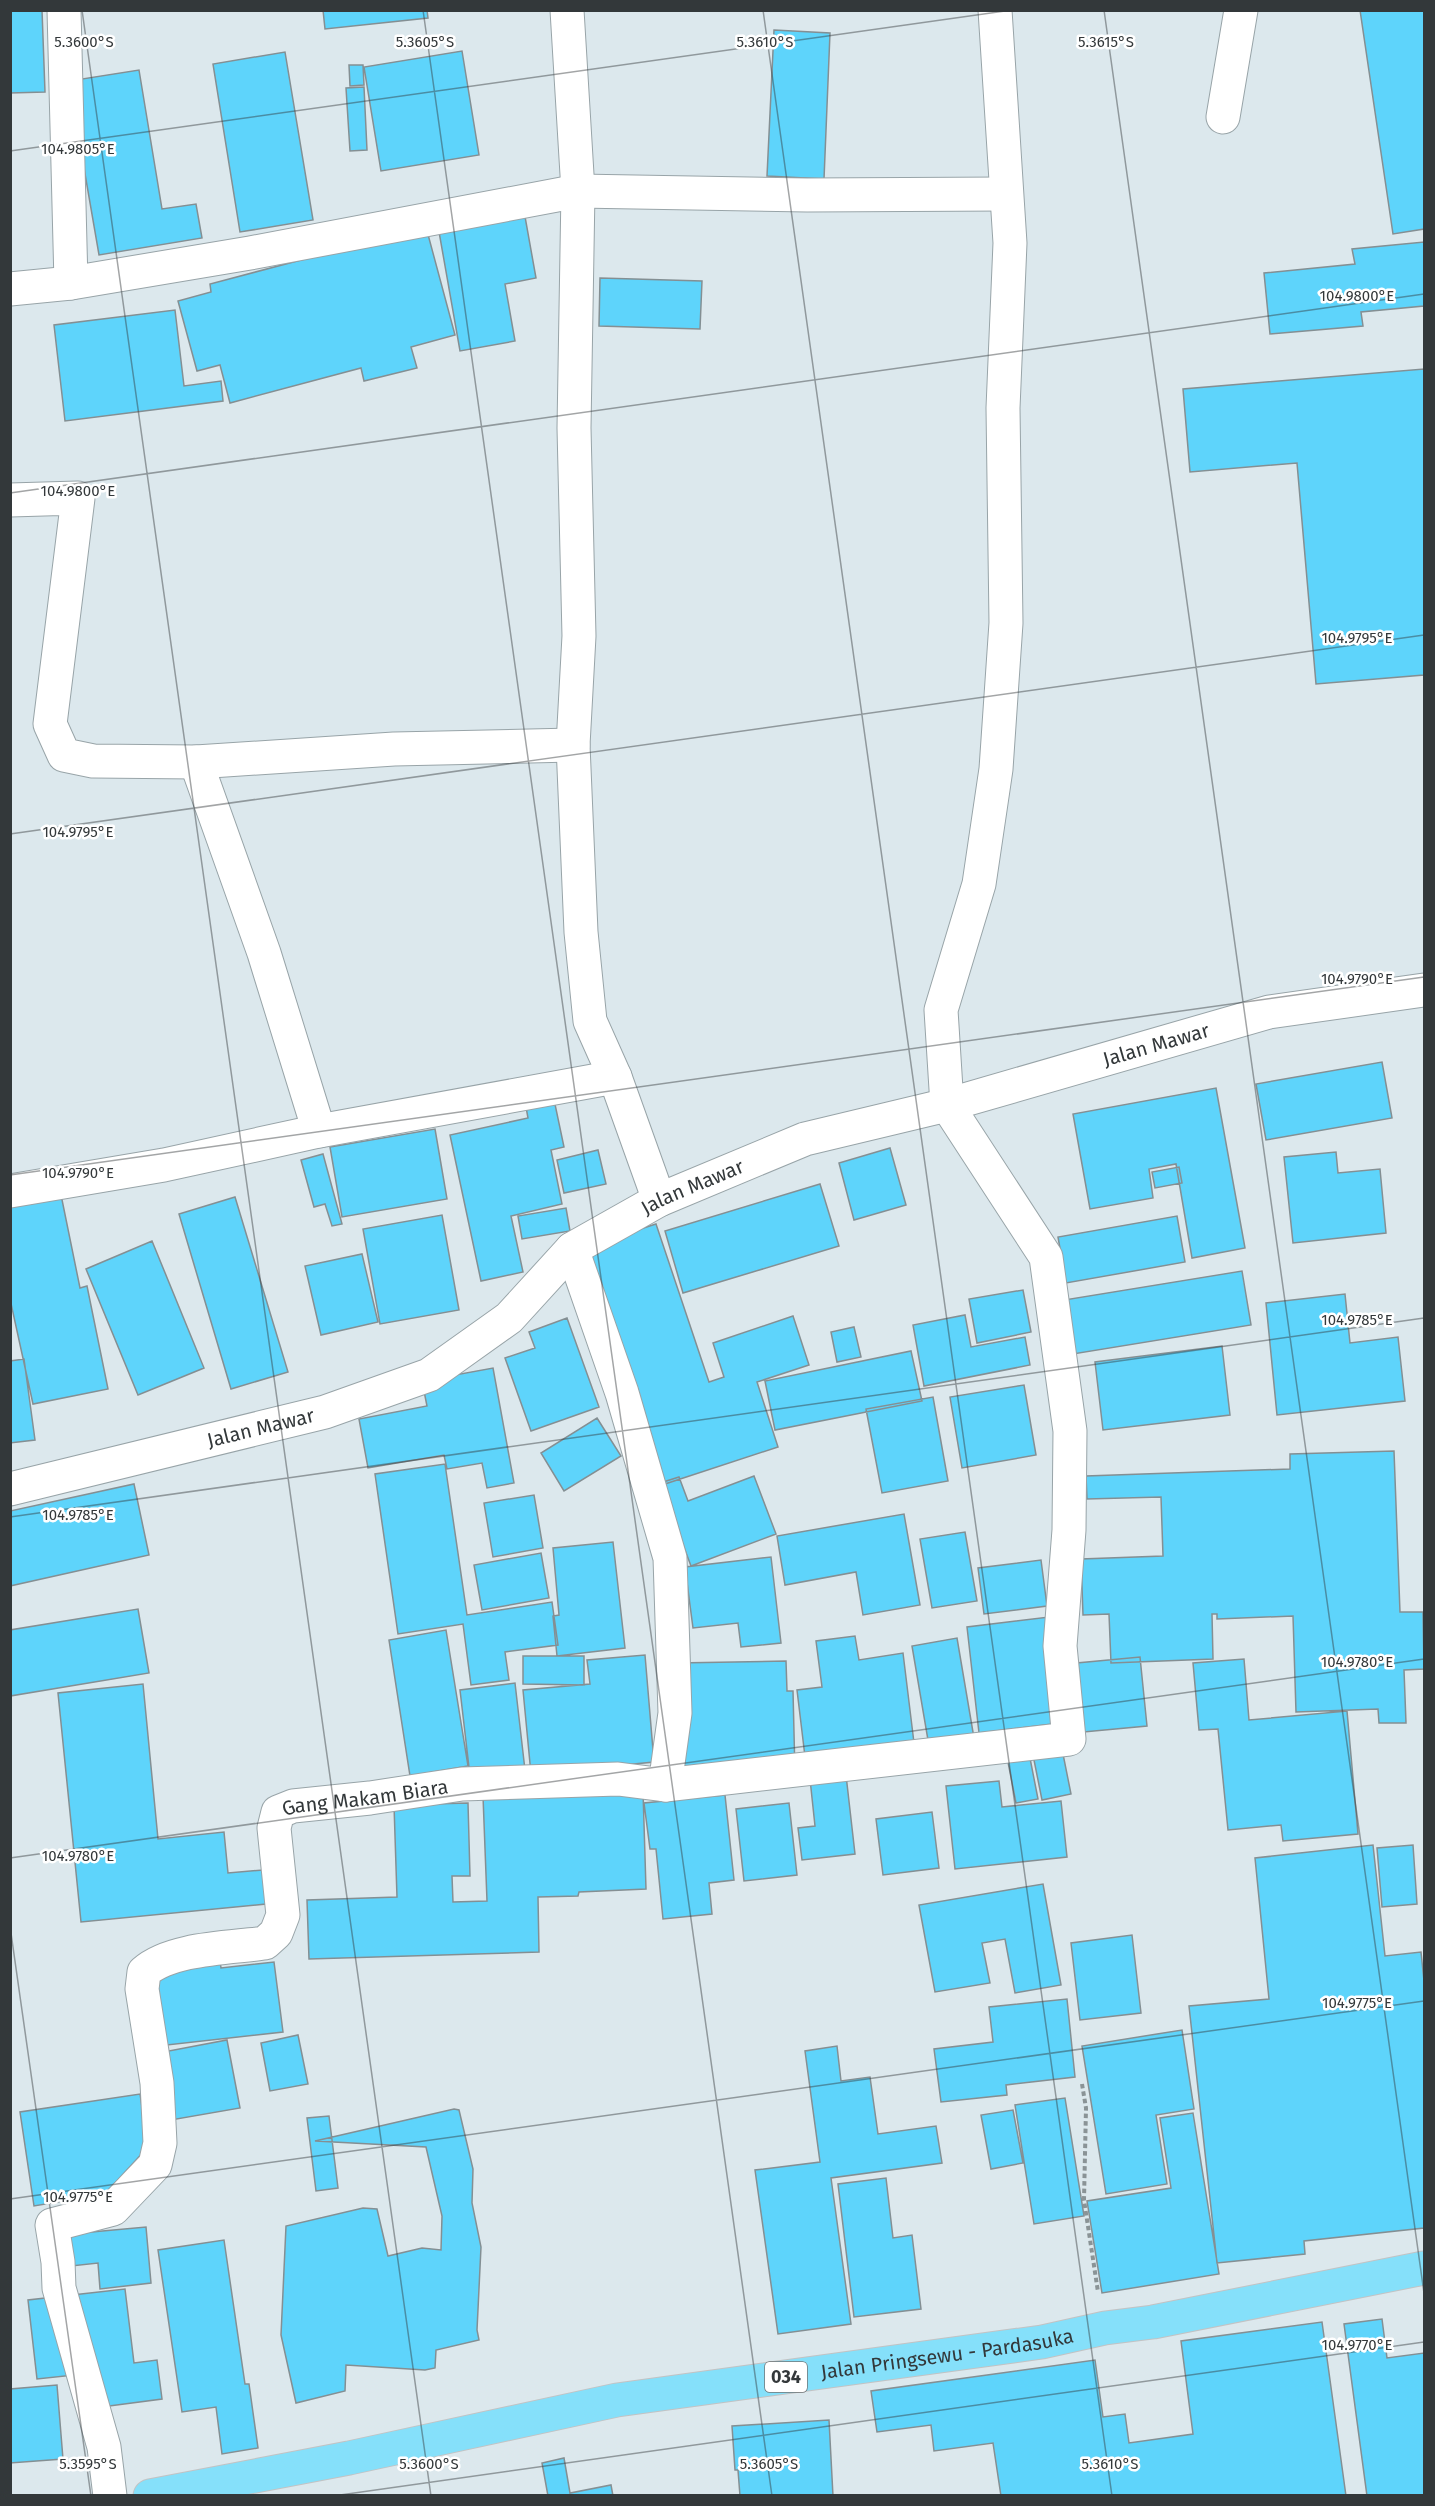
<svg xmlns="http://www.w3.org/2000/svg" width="1435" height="2506" font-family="'Fira Sans',sans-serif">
	<rect width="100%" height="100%" fill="#dce8ed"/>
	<path fill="#5ed4fb" stroke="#848f93" stroke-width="1.5" d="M10,10H42L45,92L10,93Z
		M323,10H427L428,18L325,29Z
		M1360,10H1424V229L1393,234Z
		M774,30L830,33L824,179L767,176Z
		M462,51L479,155L381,171L364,67Z
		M285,52L313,220L240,232L213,64Z
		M349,65H363L364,85L350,86Z
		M139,70L162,209L196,204L202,238L99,255L69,81Z
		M364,87L367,150L350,151L346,88Z
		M524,211L536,278L505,284L515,341L460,351L438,226Z
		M426,227L455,335L411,347L417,368L364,381L361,368L230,403L220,365L197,371L178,301L211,292L210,284Z
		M1424,242V306L1361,312L1363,326L1270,334L1264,273L1355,264L1352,249Z
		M600,278L702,281L700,329L599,326Z
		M175,310L184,386L221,381L223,401L65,421L54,325Z
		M1424,369V675L1316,684L1297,463L1190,472L1183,389Z
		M1382,1062L1392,1118L1266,1140L1256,1084Z
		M1216,1088L1245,1248L1192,1258L1176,1164L1149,1169L1153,1198L1090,1209L1073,1114Z
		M552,1090L564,1147L551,1150L562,1204L511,1216L523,1272L481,1281L450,1135L528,1118L524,1096Z
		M435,1129L447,1199L342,1217L330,1147Z
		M890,1148L906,1205L854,1220L839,1163Z
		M598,1150L606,1184L564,1193L557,1160Z
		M1336,1152L1338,1173L1380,1169L1386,1233L1293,1243L1284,1157Z
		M323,1154L342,1224L332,1226L325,1204L314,1207L301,1160Z
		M1179,1167L1182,1183L1155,1188L1152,1172Z
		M820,1184L839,1246L683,1293L665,1231Z
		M59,1185L80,1288L87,1286L108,1389L33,1404L10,1299V1195Z
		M235,1197L288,1372L231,1389L179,1214Z
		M566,1208L570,1231L522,1239L518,1216Z
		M442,1215L459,1310L380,1324L363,1229Z
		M1177,1216L1185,1262L1066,1283L1058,1237Z
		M656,1224L709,1382L724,1377L713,1343L793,1316L809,1365L757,1382L778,1447L665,1484L587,1246Z
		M152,1241L204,1368L138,1395L86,1269Z
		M362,1254L378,1322L321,1335L305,1266Z
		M1242,1271L1251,1325L1073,1354L1064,1300Z
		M1023,1290L1031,1332L977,1343L969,1299Z
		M1345,1294L1350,1343L1398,1337L1405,1401L1277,1415L1266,1303Z
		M965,1315L971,1347L1025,1337L1030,1365L924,1386L913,1325Z
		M567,1318L599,1407L531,1431L505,1358L535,1348L529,1332Z
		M854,1327L861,1357L837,1362L831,1332Z
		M1222,1346L1230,1415L1103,1430L1095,1362Z
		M911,1351L922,1401L775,1430L765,1381Z
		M24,1359L35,1440L10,1443V1361Z
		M493,1368L514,1483L487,1488L482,1463L447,1469L444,1455L368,1468L359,1419L427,1406L422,1381Z
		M1024,1385L1036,1455L962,1468L950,1397Z
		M933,1397L948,1481L882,1493L866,1409Z
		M597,1418L621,1456L564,1491L541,1453Z
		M1394,1451L1400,1612H1423L1424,1669L1404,1670L1406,1723H1379L1378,1709L1296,1712L1293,1616L1217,1619V1614H1212L1213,1659L1111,1663L1109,1614L1083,1615L1081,1559L1163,1556L1161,1497L1087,1499L1086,1476L1290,1469V1454Z
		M445,1464L467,1615L552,1602L558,1645L505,1652L509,1680L471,1685L463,1624L398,1634L375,1474Z
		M754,1476L776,1534L691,1566L660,1483L679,1477L688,1501Z
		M134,1484L149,1555L10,1586V1511Z
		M534,1495L543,1548L493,1557L484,1503Z
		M904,1514L920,1605L863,1615L856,1572L785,1585L777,1536Z
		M965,1532L977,1601L932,1608L920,1539Z
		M613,1542L625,1648L557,1656L553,1616L559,1615L553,1548Z
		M541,1553L549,1598L482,1610L474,1565Z
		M771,1557L781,1643L741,1647L738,1623L693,1628L685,1567Z
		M1041,1560L1047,1606L984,1614L978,1568Z
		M138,1609L149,1673L10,1696V1630Z
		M1049,1617L1061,1723L979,1733L967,1627Z
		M446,1630L468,1766L410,1776L389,1640Z
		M855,1636L859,1660L903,1653L915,1751L806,1765L797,1690L822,1687L816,1641Z
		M957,1638L975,1744L930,1752L912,1646Z
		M645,1655L654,1762L531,1774L523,1690L590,1684L587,1660Z
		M523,1656H584V1685L523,1684Z
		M1140,1657L1147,1726L1073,1733L1066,1664Z
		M1244,1659L1249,1720L1347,1711L1358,1834L1283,1841L1281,1825L1228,1830L1218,1729L1199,1730L1193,1663Z
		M786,1661L787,1691H793L795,1774L679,1776L676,1663Z
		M515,1683L525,1770L470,1776L460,1690Z
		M143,1684L158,1839L224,1832L228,1873L263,1870L266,1904L81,1922L58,1693Z
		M1062,1749L1071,1794L1042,1800L1033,1755Z
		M1029,1753L1038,1799L1016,1803L1007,1757Z
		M846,1775L855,1854L802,1860L798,1828L815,1826L810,1779Z
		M999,1781L1002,1807L1061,1801L1067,1857L955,1869L946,1786Z
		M643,1791L646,1889L579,1892L578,1896L538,1897L539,1952L309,1959L307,1900L397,1897L394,1805L468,1803L470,1876H452L453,1902L487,1901L483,1796Z
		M725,1795L734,1880L709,1883L712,1914L663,1919L656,1849H650L644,1803Z
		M789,1803L797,1875L744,1881L736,1809Z
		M932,1812L939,1868L883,1875L876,1819Z
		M1373,1845L1385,1956L1421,1952L1424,1981V2228L1304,2241L1305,2254L1217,2263L1189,2006L1269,1999L1255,1858Z
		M1413,1845L1417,1904L1382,1907L1377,1848Z
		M1043,1884L1061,1985L1015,1993L1005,1939L982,1943L990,1983L935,1992L919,1905Z
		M1132,1935L1141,2013L1080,2020L1071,1943Z
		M218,1946L221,1968L274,1962L283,2032L158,2046L147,1955Z
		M1067,1999L1075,2077L1006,2085L1007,2095L941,2102L934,2049L993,2042L989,2007Z
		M1182,2030L1194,2109L1156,2115L1167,2184L1106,2194L1082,2046Z
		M298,2035L308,2084L270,2091L261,2043Z
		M227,2040L240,2108L171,2120L158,2053Z
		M837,2046L841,2081L870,2077L878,2134L936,2126L942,2163L831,2178L851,2324L778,2334L755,2170L820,2162L805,2051Z
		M140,2094L148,2147L105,2194L34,2206L20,2112Z
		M1065,2098L1084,2216L1034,2224L1015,2105Z
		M454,2109L459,2110L473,2169L472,2203L481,2247L477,2330L479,2340L436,2350L435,2368L425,2370L346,2365L345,2391L296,2403L281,2335L286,2226L363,2208L377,2209L388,2256L422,2248L441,2250L442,2216L426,2147L315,2141Z
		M1013,2110L1023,2163L991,2169L981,2115Z
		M1193,2113L1219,2274L1102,2293L1087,2201L1171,2188L1160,2118Z
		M329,2116L338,2188L316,2191L307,2118Z
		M886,2178L893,2238L912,2235L921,2309L854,2317L838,2184Z
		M146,2227L151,2283L100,2289L98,2263L62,2267L59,2235Z
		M224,2240L245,2384H249L258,2448L222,2454L216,2407L182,2412L158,2250Z
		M125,2289L134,2363L157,2360L162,2399L79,2410L74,2375L37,2379L28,2300Z
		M1382,2319L1387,2358L1424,2353V2496H1367L1344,2324Z
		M1322,2322L1346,2496H1001L993,2443L934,2451L931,2425L877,2432L871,2391L1095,2360L1103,2417L1125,2414L1129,2443L1193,2434L1181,2341Z
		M57,2385L63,2459L10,2463V2389Z
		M829,2420L833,2496H740L738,2470H735L732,2426Z
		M564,2458L570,2493L611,2485L613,2496H548L542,2463Z"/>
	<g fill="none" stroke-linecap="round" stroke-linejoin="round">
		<g stroke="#98a4a8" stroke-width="35">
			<g id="street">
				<path d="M64,10L71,283"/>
				<path d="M567,10L578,191L574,428L579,636L573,745L581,932L590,1021L615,1077L659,1200"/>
				<path d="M1223,117L1241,10"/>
				<path d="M10,289L71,283L250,253L578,191L807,195L1005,194"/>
				<path d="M10,500L78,498L50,724L64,755L93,761L196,762L394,749L573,745"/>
				<path d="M196,762L264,953L319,1131"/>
				<path d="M10,1191L164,1165L319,1131L615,1077"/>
				<path d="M572,1249L622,1393L670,1558L675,1713L665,1785"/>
				<path id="s1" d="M10,1489L325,1412L429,1375L509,1318L572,1249L659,1200L805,1139L947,1105L1269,1012L1424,990"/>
				<path id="s2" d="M110,2496L104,2447L59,2288L58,2262L52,2225L113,2209L155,2165L160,2143L157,2083L142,1989L144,1972C171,1948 229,1948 265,1943L276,1933L283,1915L274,1828L278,1812L293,1806L370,1798L462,1784L618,1779L665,1785L1069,1739L1060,1646L1069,1530L1070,1431L1046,1257L947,1105L941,1010L979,884L996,769L1006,623L1003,408L1010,243L995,10"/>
			</g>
		</g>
		<g stroke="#c2c3c4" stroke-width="35">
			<g id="primary">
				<path id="s3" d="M150,2496L349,2458L617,2400L1042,2342L1105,2328L1153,2322L1424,2268"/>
			</g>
		</g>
		<path stroke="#8a9396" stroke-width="4" stroke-dasharray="4.5 3" stroke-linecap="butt" d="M1082,2084L1086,2108L1084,2200L1098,2292"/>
		<use href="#street" stroke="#fff" stroke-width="33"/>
		<use href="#primary" stroke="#85e0fa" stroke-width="33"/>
	</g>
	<path fill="none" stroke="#33383a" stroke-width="1.5" stroke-opacity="0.45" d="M82,10L431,2496M423,10L772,2496M763,10L1112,2496M1104,10L1424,2293M10,151L1012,10M10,493L1424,294M10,834L1424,635M10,1175L1424,977M10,1517L1424,1318M10,1858L1424,1659M10,1926L91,2496M10,2199L1424,2001M333,2496L1424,2342"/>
	<g text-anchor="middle" stroke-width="5" stroke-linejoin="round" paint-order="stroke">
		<rect fill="#fff" stroke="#707475" stroke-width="1.5" x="765" y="2362" width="42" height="30" rx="4.5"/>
		<g font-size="18" font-weight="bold" fill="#33383a">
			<text x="786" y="2383">034</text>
		</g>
		<g font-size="20" fill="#33383a" stroke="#fff">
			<text dy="7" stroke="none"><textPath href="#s1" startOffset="1248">Jalan Mawar</textPath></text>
			<text dy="7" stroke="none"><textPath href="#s1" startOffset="762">Jalan Mawar</textPath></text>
			<text dy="7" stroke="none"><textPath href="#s1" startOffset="258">Jalan Mawar</textPath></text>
			<text dy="7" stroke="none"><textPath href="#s2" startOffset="950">Gang Makam Biara</textPath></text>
			<text dy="7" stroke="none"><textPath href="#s3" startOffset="810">Jalan Pringsewu - Pardasuka</textPath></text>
		</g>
	</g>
	<g font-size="15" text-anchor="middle" fill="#33383a" stroke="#fff" stroke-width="5" stroke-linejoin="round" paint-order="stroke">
		<text x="84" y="47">5.3600°S</text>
		<text x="425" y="47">5.3605°S</text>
		<text x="765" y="47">5.3610°S</text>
		<text x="1106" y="47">5.3615°S</text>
		<text x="78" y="154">104.9805°E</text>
		<text x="1357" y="301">104.9800°E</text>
		<text x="78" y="496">104.9800°E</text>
		<text x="1357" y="643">104.9795°E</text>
		<text x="78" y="837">104.9795°E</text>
		<text x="1357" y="984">104.9790°E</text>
		<text x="78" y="1178">104.9790°E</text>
		<text x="1357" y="1325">104.9785°E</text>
		<text x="78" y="1520">104.9785°E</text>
		<text x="1357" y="1667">104.9780°E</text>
		<text x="78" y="1861">104.9780°E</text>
		<text x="1357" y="2008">104.9775°E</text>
		<text x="78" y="2202">104.9775°E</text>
		<text x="1357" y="2350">104.9770°E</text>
		<text x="88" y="2469">5.3595°S</text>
		<text x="429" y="2469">5.3600°S</text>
		<text x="769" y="2469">5.3605°S</text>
		<text x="1110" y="2469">5.3610°S</text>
	</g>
	<rect width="1435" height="2506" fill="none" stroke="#33383a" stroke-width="24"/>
</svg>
